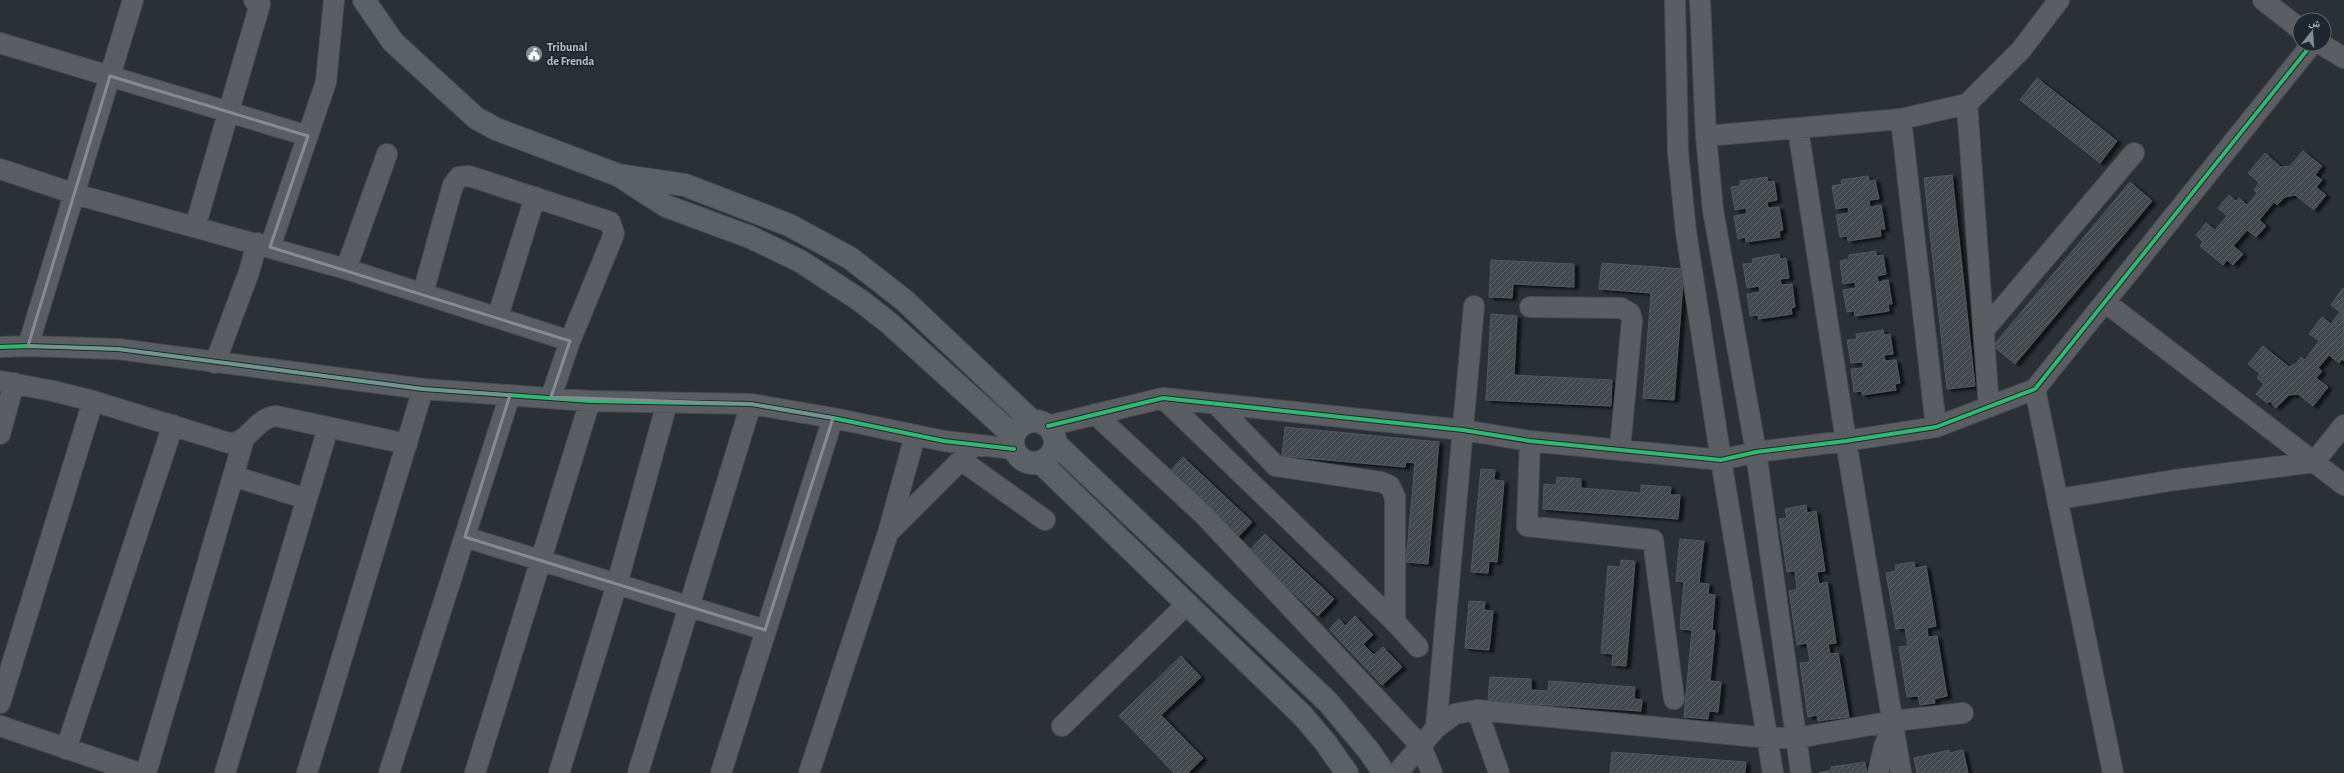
<svg xmlns="http://www.w3.org/2000/svg" width="2344" height="773" font-family="'Alegreya Sans','Noto Naskh Arabic',sans-serif">
	<defs>
		<pattern id="building-hatch" width="6" height="6" patternUnits="userSpaceOnUse"><rect width="6" height="6" fill="#43484d"/><path d="M-1 1l2-2M0 6l6-6M5 7l2-2" fill="none" stroke="#5c6065"/></pattern>
		<filter id="shadow"><feDropShadow dx="4.5" dy="2.5" stdDeviation="1" flood-color="#0009"/></filter>
	</defs>
	<rect width="100%" height="100%" fill="#2a3035"/>
	<path fill="url(#building-hatch)" stroke="#52585d" filter="url(#shadow)" d="M2037,78L2117,141L2100,163L2020,100Z
		M2303,151L2322,166L2315,175L2322,180L2316,187L2326,195L2314,210L2295,195L2285,197L2277,205L2274,202L2259,220L2266,226L2256,237L2247,230L2233,246L2243,254L2233,265L2227,260L2223,265L2200,246L2203,242L2196,235L2206,223L2215,230L2227,216L2218,208L2229,195L2236,201L2239,198L2247,205L2257,193L2254,190L2259,183L2248,173L2265,153L2281,167L2290,166Z
		M1952,175L1975,386L1947,389L1924,178Z
		M1868,176L1869,181L1875,180L1879,199L1869,200L1870,207L1881,205L1885,229H1880L1881,236L1848,241L1847,236L1840,237L1836,215L1849,213L1848,207L1836,209L1832,186L1842,184L1841,180Z
		M1767,177L1768,182L1774,181L1777,200L1767,202L1768,208L1779,207L1783,230L1779,231L1780,237L1746,242L1745,237L1738,239L1734,216L1747,214L1746,208L1735,210L1731,187L1740,186V181Z
		M2130,182L2152,201L2015,364L1993,346Z
		M1876,251V256L1883,255L1886,274L1877,276L1878,282L1888,280L1892,304H1888L1889,311L1855,316L1854,311L1847,312L1843,290L1856,288L1855,282L1843,284L1840,261L1849,259V255Z
		M1779,254L1780,259L1786,258L1789,278L1780,279L1781,285L1792,284L1795,307L1791,308L1792,314L1758,319V315L1750,316L1747,294L1760,292L1759,286L1747,288L1743,264L1753,263L1752,259Z
		M1491,260L1574,264V287L1513,284L1512,298L1489,297Z
		M1602,263L1684,269L1674,400L1643,398L1651,293L1599,289Z
		M2343,288L2344,361L2342,359L2339,363L2329,355L2318,368L2322,371L2316,378L2328,387L2313,406L2298,394L2289,395L2276,408L2270,401L2267,403L2256,394L2264,384L2257,378L2260,374L2248,364L2263,346L2289,367L2296,364L2301,357L2305,360L2319,341L2309,334L2322,317L2331,324L2340,312L2331,305Z
		M1491,314L1517,316L1514,375L1612,380L1611,406L1486,400Z
		M1883,330L1884,335L1890,334L1893,354L1884,355L1885,361L1896,360L1900,383L1895,384L1896,390L1862,395V391L1854,392L1851,369L1863,368V362L1851,363L1847,340L1857,339L1856,334Z
		M1285,427L1439,442L1428,564L1406,562L1415,463L1406,462L1405,467L1282,456Z
		M1183,457L1252,522L1236,539L1167,474Z
		M1481,469L1495,470L1494,480L1504,481L1497,562L1489,561L1488,573L1471,572Z
		M1557,477L1581,479V488L1641,493V485L1671,487L1670,495H1680L1678,519L1543,509L1544,484L1556,485Z
		M1806,505L1807,513L1816,511L1825,571L1817,572L1819,584L1827,582L1836,643L1828,644L1830,654L1838,653L1849,717L1818,721L1817,715L1808,717L1800,663L1810,662L1807,643L1797,645L1789,591L1797,589L1795,571L1787,572L1779,519L1787,518L1785,509Z
		M1265,534L1334,599L1318,616L1249,551Z
		M1680,539L1704,541L1699,583L1709,584L1708,594L1715,595L1712,630L1715,631L1710,681L1721,682L1718,712L1709,711L1708,719L1684,717L1692,630L1680,629L1684,582L1676,581Z
		M1621,560L1635,561L1626,666L1612,665L1613,654L1601,653L1608,566L1620,567Z
		M1914,562L1915,568L1926,566L1936,626L1927,628L1928,637L1937,636L1947,696L1934,699L1935,703L1920,705L1918,696L1907,697L1899,647L1908,646L1905,628L1896,629L1886,573L1896,571L1895,565Z
		M1469,601L1485,602L1484,610L1493,611L1489,650L1465,648Z
		M1355,616L1373,635L1363,644L1374,655L1383,647L1402,667L1382,685L1329,629L1339,619L1345,626Z
		M1181,656L1201,677L1161,715L1203,758L1188,773H1174L1119,716Z
		M1490,677L1531,679V690L1548,691L1549,681L1635,687L1634,699L1642,700L1641,711L1488,701Z
		M1949,750V753L1963,750L1968,773H1917L1914,758Z
		M1612,752L1746,762L1745,773H1610Z
		M1865,762L1867,773H1819L1831,770V767Z"/>
	<g fill="none" stroke-linecap="round" stroke-linejoin="round">
		<g stroke="#484c50" stroke-width="22">
			<path id="minor" d="M1675,0L1678,152L1686,232L1721,460L1773,773
				M1700,0L1706,136L1713,210L1756,452L1801,773
				M2263,0L2300,29
				M0,43L308,136
				M2321,44L2344,58
				M1967,104L1989,407
				M1901,119L1936,427
				M1798,129L1846,441L1901,773
				M1706,136L1901,119L1967,104L2021,50L2059,0
				M0,169L75,194L346,269L570,341
				M195,227L260,4L254,0
				M270,247L326,82L334,0
				M346,269L387,154
				M423,293L453,185L459,177L469,176L610,222L614,234L570,341L551,397
				M2105,302L2344,485
				M1530,307L1621,308L1630,313L1632,320L1620,449
				M498,316L535,197
				M1984,330L2134,153
				M28,346L133,0
				M0,347L28,346L118,349L423,389L590,401L751,404L833,418L944,441L1014,449
				M215,363L249,272L257,243
				M0,381L53,391L93,401L229,443C250,443 255,418 276,416L407,444
				M2035,389L2113,773
				M1163,398L1395,622L1418,647
				M1216,404L1276,466L1381,482L1390,486L1395,497V622
				M1095,414L1204,515L1421,746L1432,773
				M1048,426L1163,398L1463,430L1530,441L1721,460L1756,452L1846,441L1936,427L2035,389L2312,44
				M0,434L14,383
				M1530,441L1527,526L1653,540L1674,699
				M961,460L1045,520
				M233,476L307,499
				M2059,499L2175,480L2314,462L2344,425
				M889,532L961,460L974,445
				M465,537L765,630
				M0,703L93,401
				M1477,710L1499,773
				M0,726L139,773
				M1062,726L1188,603
				M1436,728L1474,306
				M66,749L173,425
				M146,773L244,439
				M225,773L328,428
				M307,773L423,389
				M389,773L510,395
				M475,773L590,401
				M559,773L617,584L667,403
				M638,773L751,404
				M721,773L833,418
				M809,773L888,533L915,436
				M1397,773L1436,728L1455,714L1477,710L1769,738H1796L1894,721L1963,713
				M1878,773L1884,747L1894,723"/>
		</g>
		<g stroke="#484d52" stroke-width="24">
			<path id="major" d="M364,0L393,42L476,118L496,129L618,175L666,206L750,237L800,261L861,301L889,323L1014,436
				M624,176L685,185L789,225L850,258L904,300L1032,421
				M1013 442a21 21 0 1 1 42 0a21 21 0 1 1-42 0Z
				M1055,443L1328,702L1369,751L1384,773
				M1040,462L1303,716L1325,742L1347,773"/>
		</g>
		<use href="#minor" stroke="#5a5e63" stroke-width="20"/>
		<use href="#major" stroke="#5c6165" stroke-width="22"/>
		<g stroke="#1e272f" stroke-width="6">
			<path id="cycleway" d="M0,347L28,346L118,349L423,389L590,401L751,404L833,418L944,441L1014,449
				M1048,426L1163,398L1463,430L1530,441L1721,460L1756,452L1846,441L1936,427L2035,389L2312,44"/>
		</g>
		<use href="#cycleway" stroke="#33b770" stroke-width="4"/>
	</g>
	<path fill="none" stroke="#848c93" stroke-width="3" stroke-linejoin="round" d="M110,76L308,136L270,247L570,341L551,397L751,404L833,418L765,630L465,537L510,395L423,389L118,349L28,346Z"/>
	<defs>
		<g id="civic-disc" transform="scale(0.9)"><circle r="9.5" fill="#848c93" stroke="#1e272f"/><path d="M-.6-6.5H3V-4.5H.6V-3L4-1V1h2V6H-6V1h2V-1L-.6-3ZM-1.2 2.5V6h2.4V2.5Z" fill="#fff"/></g>
	</defs>
	<g fill-rule="evenodd">
		<use href="#civic-disc" x="534" y="54"/>
	</g>
	<g text-anchor="middle" stroke-width="3.5" stroke-linejoin="round" paint-order="stroke">
		<g font-size="12" font-weight="bold" fill="#b5bdc5" stroke="#1e272f" text-anchor="start">
			<text x="547" y="51">Tribunal<tspan x="547" dy="14">de Frenda</tspan></text>
		</g>
	</g>
	<g transform="translate(2312 32) rotate(17)"><circle r="19" fill="#1e272f" stroke="#5a636b"/>
	<path d="M0-3L7 15L0 10L-7 15Z" fill="#848c93"/>
	<text y="-6" font-size="11" font-weight="bold" text-anchor="middle" fill="#b5bdc5">ش</text>
	</g>
</svg>
